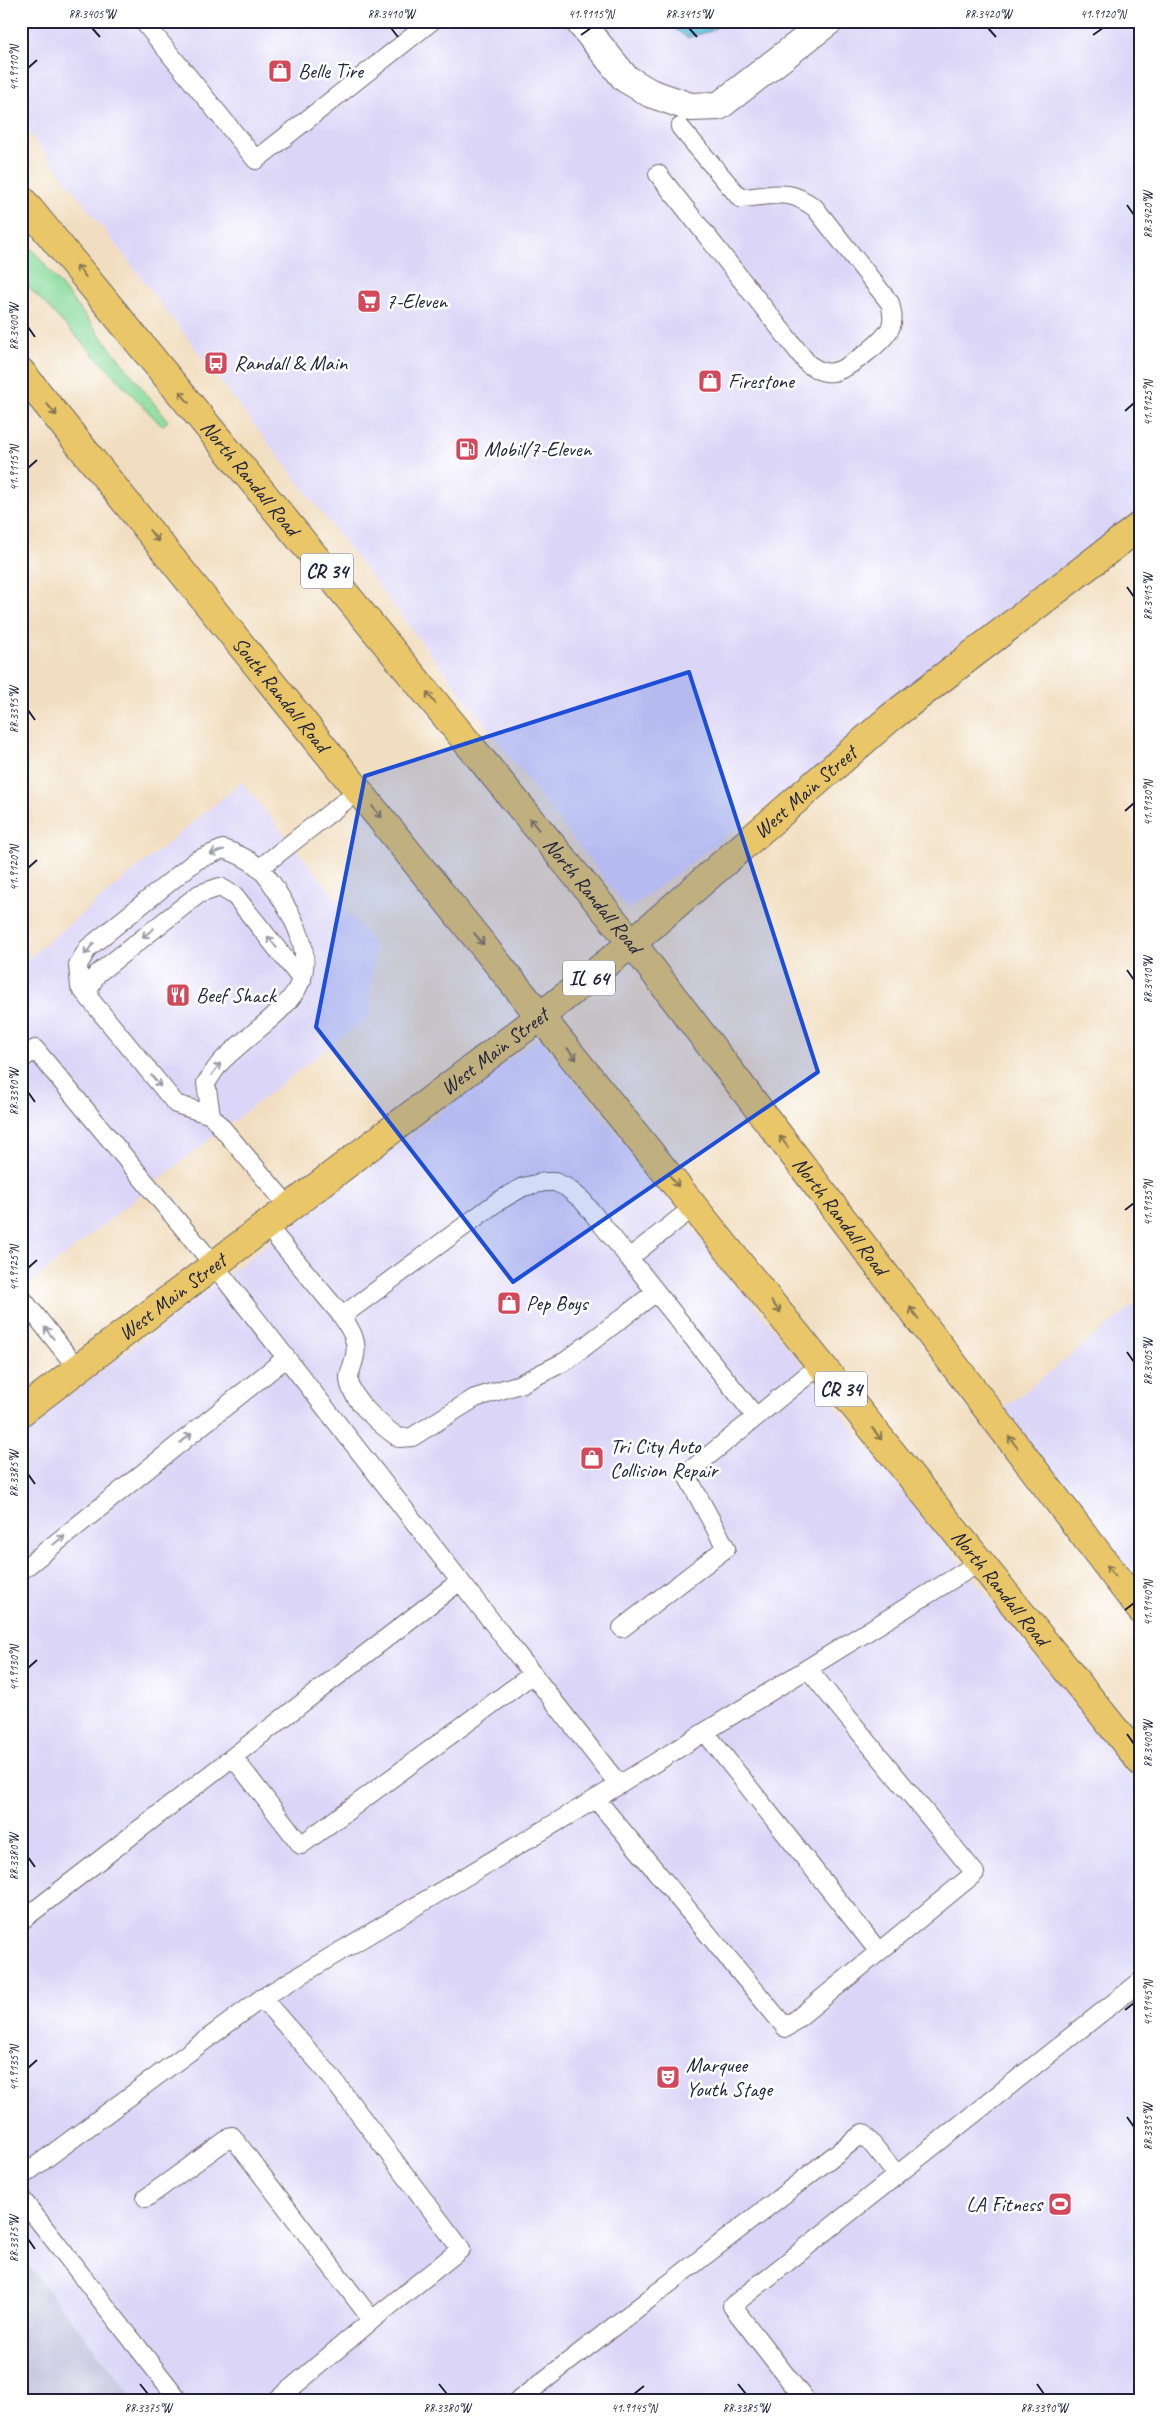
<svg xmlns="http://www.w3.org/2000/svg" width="1162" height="2421" font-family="Caveat,sans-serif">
	<rect width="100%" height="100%" fill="#fff"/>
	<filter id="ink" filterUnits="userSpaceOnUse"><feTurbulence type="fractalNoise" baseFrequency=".02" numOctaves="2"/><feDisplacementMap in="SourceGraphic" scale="10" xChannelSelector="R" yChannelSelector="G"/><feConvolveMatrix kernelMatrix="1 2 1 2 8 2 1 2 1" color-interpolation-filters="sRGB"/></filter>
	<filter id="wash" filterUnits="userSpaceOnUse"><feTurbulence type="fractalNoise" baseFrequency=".0096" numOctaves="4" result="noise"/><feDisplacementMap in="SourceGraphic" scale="20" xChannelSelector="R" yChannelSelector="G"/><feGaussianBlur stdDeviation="1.12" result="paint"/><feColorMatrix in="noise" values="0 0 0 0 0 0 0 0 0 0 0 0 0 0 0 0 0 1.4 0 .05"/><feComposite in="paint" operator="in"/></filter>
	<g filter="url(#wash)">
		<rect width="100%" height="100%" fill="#f1dec0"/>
		<path fill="#dbd6f7" d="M21,21H1141V525L628,910L21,122Z
			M242,782L375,946L369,1016L181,1162L21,1291V964Z
			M539,1037L1141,1787V2400H135L21,2256V1432Z
			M1141,1299V1585L1003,1409Z"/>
		<path fill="#c1c2dd" d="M21,2256L135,2400H21Z"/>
		<path fill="#86d99a" stroke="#547e6a" d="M21,235L168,421L162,426L21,279Z"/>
		<path fill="#55b8d4" stroke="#3c6d88" d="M665,21H725L711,31L687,38Z"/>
	</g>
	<g filter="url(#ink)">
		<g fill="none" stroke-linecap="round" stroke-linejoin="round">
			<g stroke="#6a646a" stroke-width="20">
				<path id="service" d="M143,21L256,160L432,21
					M658,174L808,364C816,369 823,374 833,372C847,370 887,340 891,326C894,318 892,312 890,303L815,208C786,186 773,197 740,198L680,127
					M261,867L359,790
					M90,999L89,988L97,974L199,894L220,887L235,896L302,980
					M21,1060L35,1049L214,1265L619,1785L262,1998L21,2177
					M211,1115L206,1083C212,1075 217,1065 224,1059C277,1008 336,989 285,905C267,874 259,860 223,849L197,860L88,948L78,965L80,987L176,1104L211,1115L290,1208
					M695,1206L629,1258L756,1417
					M267,1226L342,1316L497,1202L523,1187L545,1182H555L566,1187L582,1200L629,1258
					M21,1297L78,1369
					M342,1316C350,1329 358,1340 355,1355C354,1363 350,1370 349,1377C348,1398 383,1427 399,1438L412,1437L475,1398L520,1384L566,1361L656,1292
					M21,1571L286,1358
					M622,1628L726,1548L686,1474L821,1364
					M705,1732L879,1952
					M233,1757L301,1845L533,1674
					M619,1785L980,1562
					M596,1799L786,2028L975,1873L808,1669
					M21,1921L460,1581
					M262,1998L328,2073L461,2249L372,2320
					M21,2198L179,2400
					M146,2198L232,2136L372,2320L277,2400
					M519,2400L863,2133L897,2175
					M805,2400L732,2306L1141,1981"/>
			</g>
			<g stroke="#6a646a" stroke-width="30">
				<path id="minor" d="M579,21L625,78L650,93L690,107L719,106L829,21"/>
			</g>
			<g stroke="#6a646a" stroke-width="30">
				<g id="primary">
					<path id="s1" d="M21,199L632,943L1141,1610"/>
					<path id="s2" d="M21,372L1141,1762"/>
					<path id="s3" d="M21,1412L541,1016L632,943L890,718L1141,525"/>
				</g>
			</g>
			<use href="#service" stroke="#fff" stroke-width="18"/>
			<use href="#minor" stroke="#fff" stroke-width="28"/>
			<use href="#primary" stroke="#e9c769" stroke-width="28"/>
		</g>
		<defs><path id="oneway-shaft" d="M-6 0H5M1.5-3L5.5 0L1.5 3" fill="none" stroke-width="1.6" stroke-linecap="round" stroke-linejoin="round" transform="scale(1.25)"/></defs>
		<g stroke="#867452">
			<use href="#oneway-shaft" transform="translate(81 271) rotate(-129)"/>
			<use href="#oneway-shaft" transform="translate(184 397) rotate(-129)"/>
			<use href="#oneway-shaft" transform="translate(52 410) rotate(51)"/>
			<use href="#oneway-shaft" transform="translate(154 536) rotate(51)"/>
			<use href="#oneway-shaft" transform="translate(431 698) rotate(-129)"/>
			<use href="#oneway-shaft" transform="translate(377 812) rotate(51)"/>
			<use href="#oneway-shaft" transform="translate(534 824) rotate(-129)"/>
			<use href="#oneway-shaft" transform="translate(479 939) rotate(51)"/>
			<use href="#oneway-shaft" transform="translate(572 1054) rotate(51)"/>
			<use href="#oneway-shaft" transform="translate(784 1142) rotate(-127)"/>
			<use href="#oneway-shaft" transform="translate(674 1181) rotate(51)"/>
			<use href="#oneway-shaft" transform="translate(776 1307) rotate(51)"/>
			<use href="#oneway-shaft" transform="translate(914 1313) rotate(-127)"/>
			<use href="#oneway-shaft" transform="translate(877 1434) rotate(51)"/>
			<use href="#oneway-shaft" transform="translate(1013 1442) rotate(-127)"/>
			<use href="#oneway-shaft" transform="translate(1111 1571) rotate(-127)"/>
		</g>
		<g stroke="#9c9ca7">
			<use href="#oneway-shaft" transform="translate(217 852) rotate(161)"/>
			<use href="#oneway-shaft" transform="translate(148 933) rotate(142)"/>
			<use href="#oneway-shaft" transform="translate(272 942) rotate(-129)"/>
			<use href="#oneway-shaft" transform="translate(89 949) rotate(130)"/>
			<use href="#oneway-shaft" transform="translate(216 1069) rotate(-54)"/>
			<use href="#oneway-shaft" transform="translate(156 1081) rotate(51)"/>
			<use href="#oneway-shaft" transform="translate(49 1333) rotate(-128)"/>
			<use href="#oneway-shaft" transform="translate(186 1438) rotate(-39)"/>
			<use href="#oneway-shaft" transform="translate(59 1540) rotate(-39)"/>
		</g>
	</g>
	<path fill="#1d4ed8" fill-opacity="0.2" stroke="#1d4ed8" stroke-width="4" stroke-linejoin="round" d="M689,672L818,1072L513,1282L316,1027L365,776Z"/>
	<path fill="none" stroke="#22223b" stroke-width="2" d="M92,28L100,37M391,28L398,37M689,28L697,37M988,28L996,37M581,35L591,28M1093,35L1103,28M28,68L37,60M1127,205L1134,215M28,327L35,337M1125,411L1134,403M28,468L37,460M1127,587L1134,597M28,710L35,720M1125,811L1134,803M28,868L37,860M1127,970L1134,980M28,1092L35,1102M1125,1210L1134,1203M28,1268L37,1260M1127,1352L1134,1362M28,1474L35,1484M1125,1610L1134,1603M28,1668L37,1660M1127,1734L1134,1744M28,1857L35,1867M1125,2010L1134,2003M28,2068L37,2060M1127,2117L1134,2127M28,2239L35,2249M140,2384L148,2394M439,2384L447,2394M738,2384L746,2394M1037,2384L1044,2394M634,2394L644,2386"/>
	<defs>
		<g id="shop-square" transform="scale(1.25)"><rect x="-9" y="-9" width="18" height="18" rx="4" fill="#d1495b" stroke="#fff"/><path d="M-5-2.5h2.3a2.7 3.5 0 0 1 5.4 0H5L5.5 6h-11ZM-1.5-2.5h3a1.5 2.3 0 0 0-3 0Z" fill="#fff"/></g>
		<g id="supermarket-square" transform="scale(1.25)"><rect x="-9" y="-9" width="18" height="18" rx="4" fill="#d1495b" stroke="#fff"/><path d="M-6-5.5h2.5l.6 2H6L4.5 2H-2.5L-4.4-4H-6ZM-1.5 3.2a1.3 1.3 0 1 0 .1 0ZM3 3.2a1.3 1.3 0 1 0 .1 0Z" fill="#fff"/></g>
		<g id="bus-square" transform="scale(1.25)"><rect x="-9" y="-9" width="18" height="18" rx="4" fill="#d1495b" stroke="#fff"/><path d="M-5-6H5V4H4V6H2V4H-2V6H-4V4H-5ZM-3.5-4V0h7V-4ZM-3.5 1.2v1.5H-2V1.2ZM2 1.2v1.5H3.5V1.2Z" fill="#fff"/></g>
		<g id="fuel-square" transform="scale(1.25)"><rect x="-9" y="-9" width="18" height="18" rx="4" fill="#d1495b" stroke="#fff"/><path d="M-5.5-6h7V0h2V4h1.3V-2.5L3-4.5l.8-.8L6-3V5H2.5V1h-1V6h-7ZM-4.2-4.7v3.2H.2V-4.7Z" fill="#fff"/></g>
		<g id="restaurant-square" transform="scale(1.25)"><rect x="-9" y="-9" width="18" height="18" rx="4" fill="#d1495b" stroke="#fff"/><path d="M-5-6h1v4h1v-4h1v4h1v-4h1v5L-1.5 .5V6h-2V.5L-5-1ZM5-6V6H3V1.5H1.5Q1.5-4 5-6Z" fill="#fff"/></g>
		<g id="theatre-square" transform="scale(1.25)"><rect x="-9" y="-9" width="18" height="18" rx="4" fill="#d1495b" stroke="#fff"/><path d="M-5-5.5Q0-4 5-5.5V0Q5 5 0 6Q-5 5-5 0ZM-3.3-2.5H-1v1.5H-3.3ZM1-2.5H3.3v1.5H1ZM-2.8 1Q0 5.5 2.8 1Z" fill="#fff"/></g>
		<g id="stadium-square" transform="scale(1.25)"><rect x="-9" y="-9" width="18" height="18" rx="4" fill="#d1495b" stroke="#fff"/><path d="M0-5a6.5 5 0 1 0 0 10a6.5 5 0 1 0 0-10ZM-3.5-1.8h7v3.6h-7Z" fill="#fff"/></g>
	</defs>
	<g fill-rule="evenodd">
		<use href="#shop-square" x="280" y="71"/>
		<use href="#supermarket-square" x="369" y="301"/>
		<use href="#bus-square" x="216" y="363"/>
		<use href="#shop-square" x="710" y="381"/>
		<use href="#fuel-square" x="467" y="449"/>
		<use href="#restaurant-square" x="178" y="995"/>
		<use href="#shop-square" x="509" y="1303"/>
		<use href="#shop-square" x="592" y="1458"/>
		<use href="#theatre-square" x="668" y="2077"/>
		<use href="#stadium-square" x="1060" y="2204"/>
	</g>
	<g text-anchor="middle" stroke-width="5" stroke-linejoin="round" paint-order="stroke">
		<g fill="#fff" stroke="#646476" stroke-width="1">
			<rect x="301" y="553.5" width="52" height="35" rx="4"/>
			<rect x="563" y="960.5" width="52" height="35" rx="4"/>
			<rect x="815" y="1371.5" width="52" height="35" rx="4"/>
		</g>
		<g font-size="20" font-weight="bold" fill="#22223b">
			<text x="327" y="578">CR 34</text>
			<text x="589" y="985">IL 64</text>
			<text x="841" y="1396">CR 34</text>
		</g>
		<g font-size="21" fill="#22223b" stroke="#fff" text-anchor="start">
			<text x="298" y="78">Belle Tire</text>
			<text x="386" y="308">7-Eleven</text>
			<text x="234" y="370">Randall &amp; Main</text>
			<text x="728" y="388">Firestone</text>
			<text x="484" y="456">Mobil/7-Eleven</text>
			<text x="196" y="1002">Beef Shack</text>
			<text x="526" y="1310">Pep Boys</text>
			<text x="610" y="1453">Tri City Auto<tspan x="610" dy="24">Collision Repair</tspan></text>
			<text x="686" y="2072">Marquee<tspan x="686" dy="24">Youth Stage</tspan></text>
			<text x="1042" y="2211" text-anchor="end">LA Fitness</text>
		</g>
		<g font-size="21" fill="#22223b" stroke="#fff">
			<text dy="7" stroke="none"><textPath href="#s1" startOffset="361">North Randall Road</textPath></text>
			<text dy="7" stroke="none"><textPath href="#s2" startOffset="414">South Randall Road</textPath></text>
			<text dy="7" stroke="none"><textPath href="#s3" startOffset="1000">West Main Street</textPath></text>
			<text dy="7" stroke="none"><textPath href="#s1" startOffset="901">North Randall Road</textPath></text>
			<text dy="7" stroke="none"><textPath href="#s3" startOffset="595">West Main Street</textPath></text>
			<text dy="7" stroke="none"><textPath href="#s1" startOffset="1306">North Randall Road</textPath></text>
			<text dy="7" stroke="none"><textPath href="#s3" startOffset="190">West Main Street</textPath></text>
			<text dy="7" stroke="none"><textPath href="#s2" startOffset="1561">North Randall Road</textPath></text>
		</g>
	</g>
	<rect width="1162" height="2421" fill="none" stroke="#fff" stroke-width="55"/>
	<rect x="28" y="28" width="1106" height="2366" fill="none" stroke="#22223b" stroke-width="2"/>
	<g font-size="12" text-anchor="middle" fill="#22223b">
		<text x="92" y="18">88.3405°W</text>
		<text x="391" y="18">88.3410°W</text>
		<text x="591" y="18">41.9115°N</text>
		<text x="689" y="18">88.3415°W</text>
		<text x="988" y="18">88.3420°W</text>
		<text x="1103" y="18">41.9120°N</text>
		<text transform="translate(14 68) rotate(-90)" y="4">41.9110°N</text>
		<text transform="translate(1148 215) rotate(-90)" y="4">88.3420°W</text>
		<text transform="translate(14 327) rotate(-90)" y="4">88.3400°W</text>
		<text transform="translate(1148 403) rotate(-90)" y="4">41.9125°N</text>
		<text transform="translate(14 468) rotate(-90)" y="4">41.9115°N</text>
		<text transform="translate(1148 597) rotate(-90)" y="4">88.3415°W</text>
		<text transform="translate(14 710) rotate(-90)" y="4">88.3395°W</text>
		<text transform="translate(1148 803) rotate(-90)" y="4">41.9130°N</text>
		<text transform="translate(14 868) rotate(-90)" y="4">41.9120°N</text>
		<text transform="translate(1148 980) rotate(-90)" y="4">88.3410°W</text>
		<text transform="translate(14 1092) rotate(-90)" y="4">88.3390°W</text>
		<text transform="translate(1148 1203) rotate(-90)" y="4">41.9135°N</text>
		<text transform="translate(14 1268) rotate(-90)" y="4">41.9125°N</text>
		<text transform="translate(1148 1362) rotate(-90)" y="4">88.3405°W</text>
		<text transform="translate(14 1474) rotate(-90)" y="4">88.3385°W</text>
		<text transform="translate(1148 1603) rotate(-90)" y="4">41.9140°N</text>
		<text transform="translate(14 1668) rotate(-90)" y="4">41.9130°N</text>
		<text transform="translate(1148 1744) rotate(-90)" y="4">88.3400°W</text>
		<text transform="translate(14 1857) rotate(-90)" y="4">88.3380°W</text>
		<text transform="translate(1148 2003) rotate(-90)" y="4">41.9145°N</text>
		<text transform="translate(14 2068) rotate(-90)" y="4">41.9135°N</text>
		<text transform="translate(1148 2127) rotate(-90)" y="4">88.3395°W</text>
		<text transform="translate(14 2239) rotate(-90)" y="4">88.3375°W</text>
		<text x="148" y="2412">88.3375°W</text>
		<text x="447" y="2412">88.3380°W</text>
		<text x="634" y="2412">41.9145°N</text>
		<text x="746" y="2412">88.3385°W</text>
		<text x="1044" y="2412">88.3390°W</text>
	</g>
</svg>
